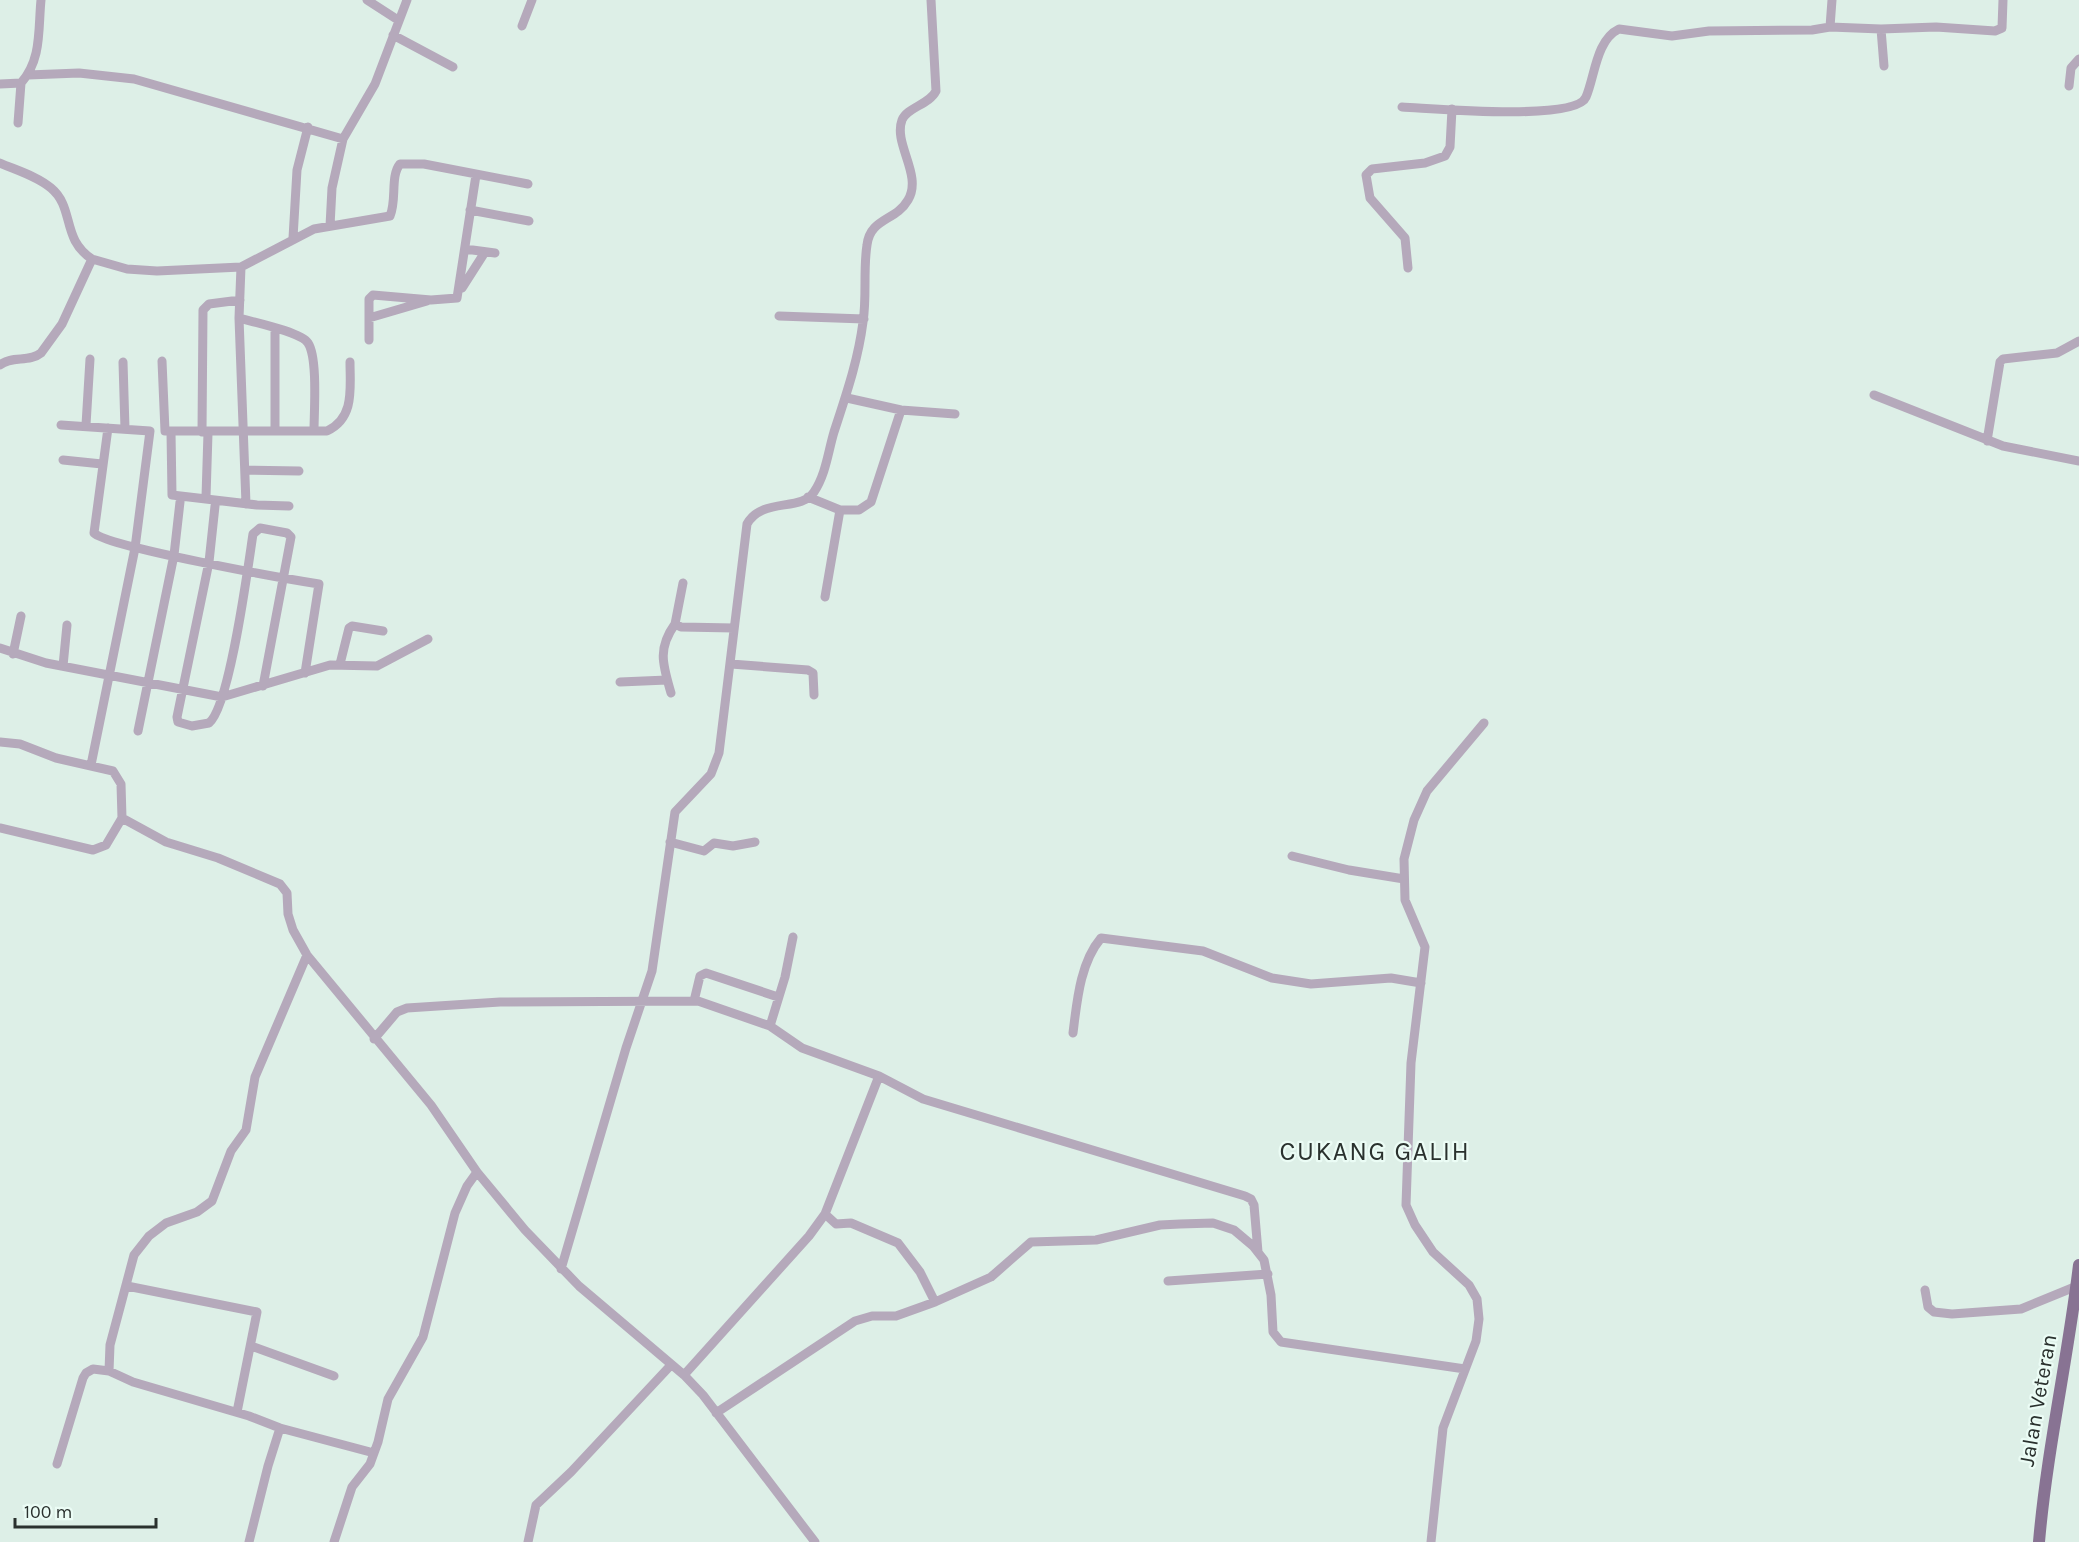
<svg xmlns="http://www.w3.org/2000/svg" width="2079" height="1542" font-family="Karla,sans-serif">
	<rect width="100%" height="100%" fill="#ddefe7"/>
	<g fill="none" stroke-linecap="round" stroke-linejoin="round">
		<path stroke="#b5a9bb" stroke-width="9" d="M367,0L398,20
			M522,26L532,0
			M1830,27L1832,0
			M1881,29L1884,66
			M393,35L453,67
			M28,75L79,73L134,79L343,139
			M0,84L21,83C42,59 38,30 41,0
			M2069,86L2071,68L2079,59
			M1402,107C1430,108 1576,122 1586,97C1595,76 1596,40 1619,29L1672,36L1709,31L1812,30L1830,27L1881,29L1936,27L1995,31L2002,28L2003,0
			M18,123L21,83
			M0,163C16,170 37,176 51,188C75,208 61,239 92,259
			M470,210L529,221
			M330,226L332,188L343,139L375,84L407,0
			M293,238L297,170L308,127
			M465,249L495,253
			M241,267L239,318L246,504
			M1408,268L1405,238L1370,198L1366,175L1372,169L1425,163L1445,156L1450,147L1452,109
			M462,288L485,252
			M779,316L864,319
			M239,318C253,322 301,332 308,343C318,358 314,412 314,431
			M369,318L427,301
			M275,328V431
			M369,340V299L373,295L431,300L457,298L476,175
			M162,361L165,431H327C355,418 350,388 350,362
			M123,362L125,429
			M0,365C12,355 29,363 41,353L62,324L92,259L127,269L157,271L241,267L314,229L390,216C397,201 390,176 400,164H424L528,184
			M1874,395L2003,446L2079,461
			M847,398L901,410L955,414
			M61,425L150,431L135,548L91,765
			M86,425L90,359
			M108,428L94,533C108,547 287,579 319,584L305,673
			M171,432L172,495L257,505L289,506
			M202,432L203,310L209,304L240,300
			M1987,441L2000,362L2003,359L2057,353L2079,341
			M63,460L102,464
			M245,470L299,471
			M206,497L208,433
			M808,497L840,510L825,597
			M215,506L209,562L177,717L178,722L192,726L209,723C230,706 248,566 253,534L260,528L287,533L291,537L263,686
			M840,510H859L871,502L901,410
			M683,583L675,624L681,627L734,628
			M0,648L46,663L222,697L330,665L377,666L428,639
			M13,654L21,616
			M340,664L349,628L352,626L383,631
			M731,664L808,670L813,673L814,695
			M63,666L67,625
			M620,682L667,680
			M671,693C663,665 657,649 675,624
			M138,731L174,555L180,502
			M0,742L20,744L56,758L113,771L121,784L122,818L166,842L218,858L280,884L287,893L288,914L293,930L307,955L431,1105L477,1172L525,1230L579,1286L684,1375L703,1395L815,1542
			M0,828L93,850L106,845L122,818
			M670,842L704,851L714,843L733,846L755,842
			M1292,856L1349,870L1404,879
			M694,1001L700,976L706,973L778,997
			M1073,1033C1077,1001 1080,963 1101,938L1203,951L1272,978L1311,984L1391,978L1421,983
			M374,1039L397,1012L407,1008L500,1002L698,1001L770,1026L785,977L793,937
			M879,1076L923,1099L1245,1196L1251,1199L1254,1205L1258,1252
			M561,1269L626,1048L652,971L675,812L711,774L719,753L747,524C762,497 801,512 814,492C826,474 828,452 834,432C846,395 858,361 863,322C867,297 863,270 867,245C870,218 896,221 908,200C923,175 893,144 902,120C907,107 929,105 936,91L931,0
			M1168,1281L1268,1274
			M127,1286L257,1312L237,1412
			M1925,1290L1928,1307L1934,1312L1952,1314L2021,1309L2077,1286
			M935,1302L991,1277L1031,1242L1096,1240L1160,1225L1180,1224L1213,1223L1234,1230L1253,1246L1264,1260L1271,1295L1273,1332L1281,1342L1465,1369
			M251,1346L334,1376
			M109,1371L110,1345L134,1255L149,1236L166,1223L197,1212L212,1201L231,1151L246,1130L255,1077L307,955
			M684,1375L809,1236L825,1214
			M716,1413L855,1321L872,1316H896L935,1302L920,1272L898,1243L851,1223L836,1224L825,1214L879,1076L802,1048L770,1026
			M57,1464L83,1378L86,1373L93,1369L109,1371L133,1382L249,1416L280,1428L374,1453
			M249,1542L268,1466L280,1428
			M334,1542L352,1487L370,1464L378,1442L388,1399L423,1337L455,1213L467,1186L477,1172
			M528,1542L536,1505L571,1472L671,1365
			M1431,1542L1443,1428L1476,1341L1479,1319L1477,1299L1469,1285L1433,1252L1415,1225L1406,1205L1411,1063L1425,947L1405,900L1404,859L1414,820L1427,791L1484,723"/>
		<path stroke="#887393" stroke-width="12" d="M2039,1542C2047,1449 2068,1358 2079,1265"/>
	</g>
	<g text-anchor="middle" stroke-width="4.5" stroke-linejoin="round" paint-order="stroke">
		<g font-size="22" fill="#2a312e" stroke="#ebfcf5">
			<text transform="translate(2037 1400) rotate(-80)" y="8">Jalan Veteran</text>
		</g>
		<g font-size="26" letter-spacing="1.5" fill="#2a312e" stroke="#ebfcf5">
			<text x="1375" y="1160">CUKANG GALIH</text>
		</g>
	</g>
	<path d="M15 1518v9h141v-9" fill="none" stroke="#2a312e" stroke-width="3"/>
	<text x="24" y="1518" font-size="18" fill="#2a312e" stroke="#ebfcf5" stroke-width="4.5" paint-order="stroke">100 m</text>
</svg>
